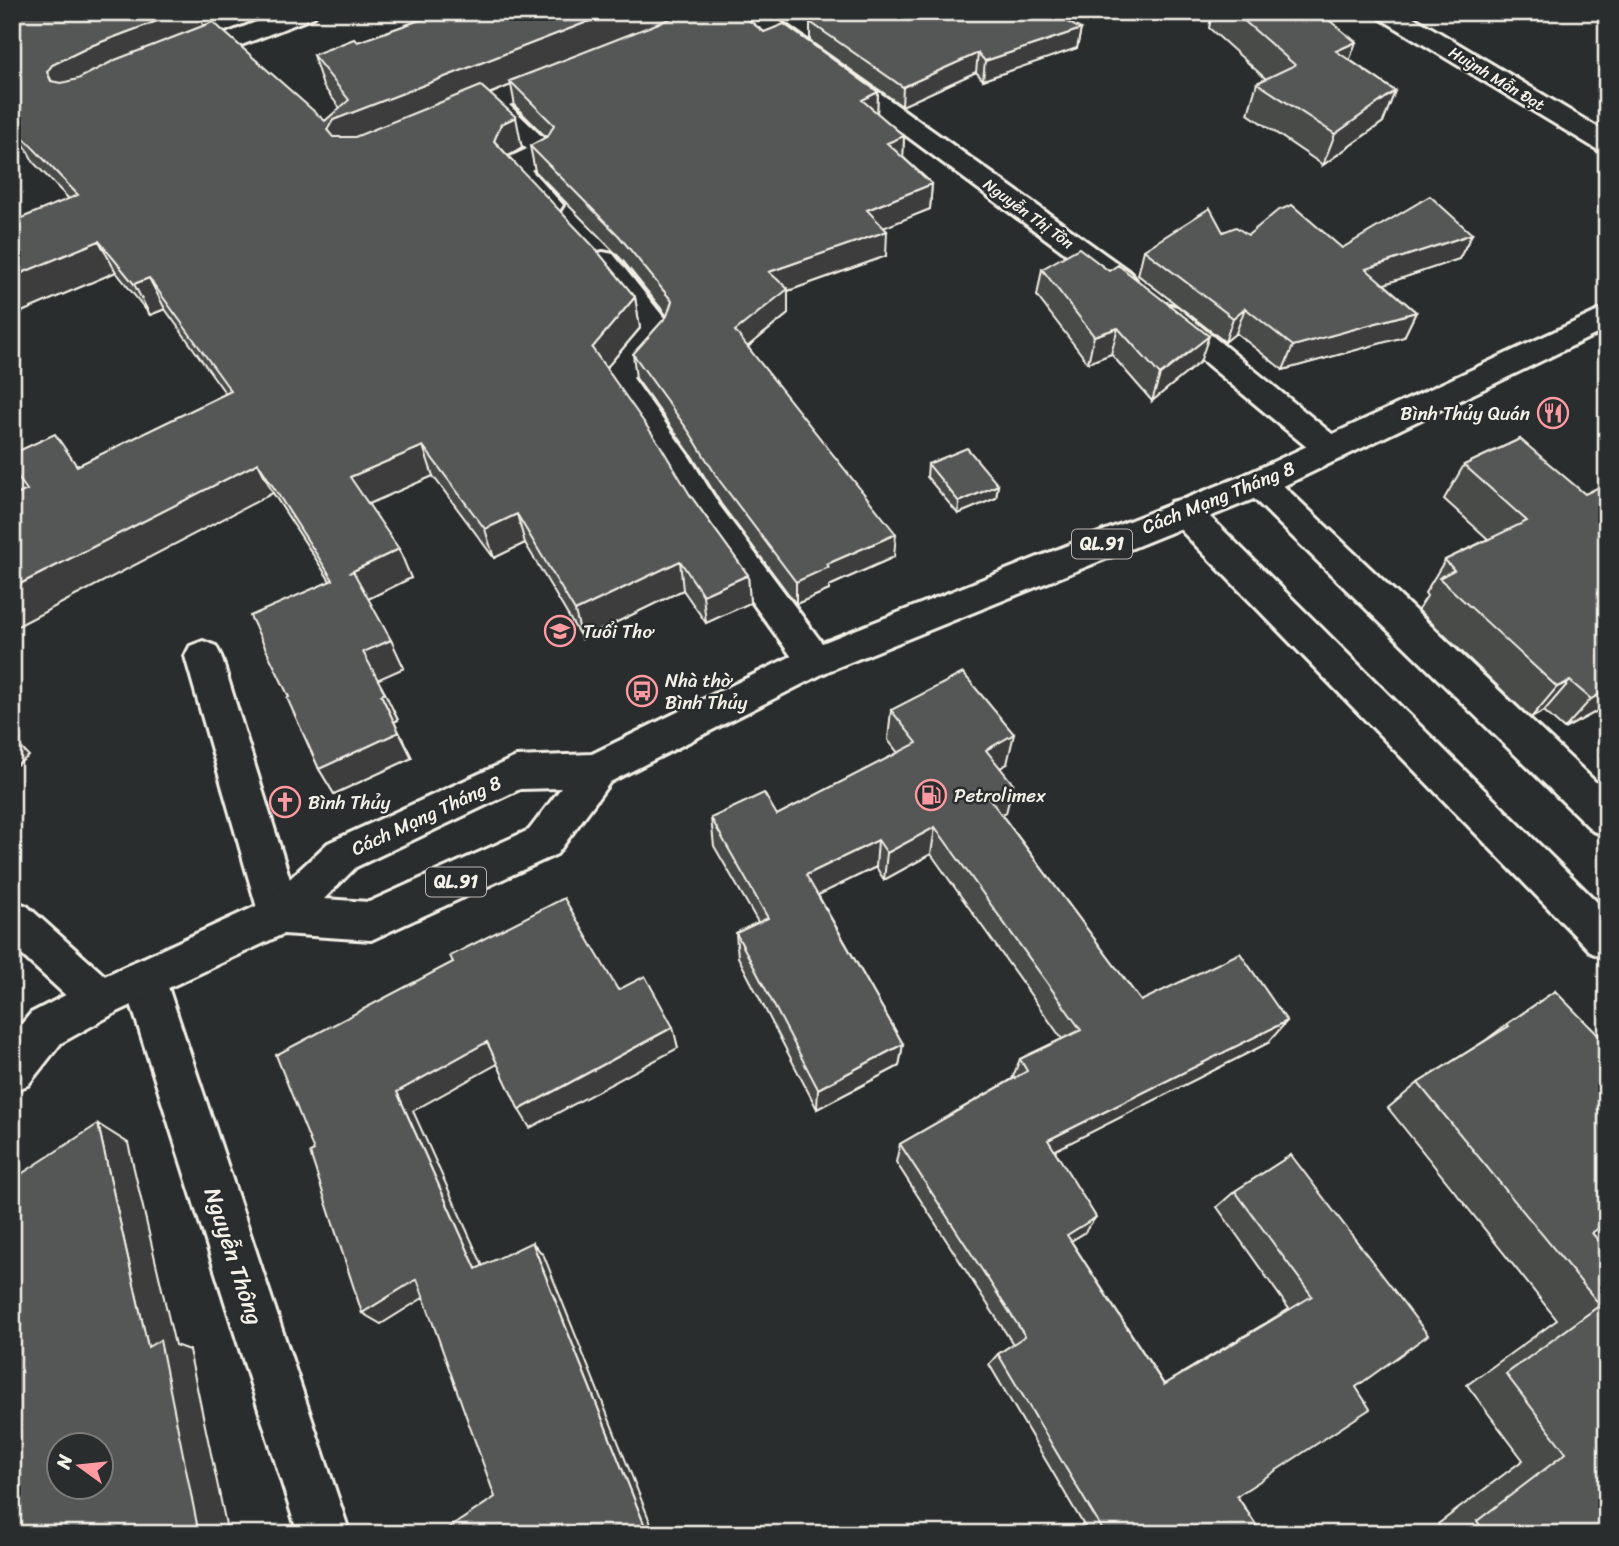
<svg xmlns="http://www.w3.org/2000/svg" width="1619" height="1546" font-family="Sriracha,sans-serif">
	<rect width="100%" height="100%" fill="#2a2d2e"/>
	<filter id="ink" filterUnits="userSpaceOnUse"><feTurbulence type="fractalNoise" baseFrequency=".0143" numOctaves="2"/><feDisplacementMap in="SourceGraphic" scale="14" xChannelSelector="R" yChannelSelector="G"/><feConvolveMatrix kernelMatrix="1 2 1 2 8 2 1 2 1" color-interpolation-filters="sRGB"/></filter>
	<g filter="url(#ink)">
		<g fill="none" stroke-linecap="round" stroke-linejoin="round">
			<g stroke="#f4f1e8" stroke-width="6">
				<path id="minor" d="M282,12H317L314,17L195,63L186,66L177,63L173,58L177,53Z
					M739,12H767L1131,273L1136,280L1131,287L1121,289L1111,287Z
					M1375,12H1405L1607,133V152L1598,150L1378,17Z
					M560,67L569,70L573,75L569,80L509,105L556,150L551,159L531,170L563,205L559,211C536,217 516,189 503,171L510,157L527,149L478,103L482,97Z
					M603,252L613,254L673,329L633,378L690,458L719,505L828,651L833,661L828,671L815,676L802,671L695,523L666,474L600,377L641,329L589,261L593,254Z
					M1166,304L1177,307L1342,442L1347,450L1342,458L1331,462L1320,458L1155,321L1151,314L1155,307Z
					M1259,471L1271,474L1607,793V836L1593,831L1247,492L1242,483L1247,474Z
					M1183,499L1195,502L1607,912V959L1592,953L1171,520L1166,511L1171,502Z
					M203,641L216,646L221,656L301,915L295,928L280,934L265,928L259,915L185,656L190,646Z
					M12,900L27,906L115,985L121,999L115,1013L100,1019L85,1013L12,946Z
					M144,958L159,964L165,978L350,1534H298L123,978L129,964Z"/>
			</g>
			<g stroke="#f4f1e8" stroke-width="6">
				<path id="highway" d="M1607,307V329L1271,492L828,671L610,782L557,854L371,940L283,934L115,1013L61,1043L28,1085L12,1091V1036L31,1013L85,985L265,902L328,843L516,757L592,754L802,651L1247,474ZM561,788L529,830L369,902L324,899L356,867L520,789Z"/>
			</g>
			<use href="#minor" fill="#2a2d2e" fill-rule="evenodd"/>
			<use href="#highway" fill="#2a2d2e" fill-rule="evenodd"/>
		</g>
		<path fill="#494b4a" stroke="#f4f1e8" stroke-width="2" d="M12,12H198L203,25L325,121L340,108L323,86L313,55L358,42L439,13L438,12H738L764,32L878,92L877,113L904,136L903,157L932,184L930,209L884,227L886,256L788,291V314L748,347L894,557L829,586V590L796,604L721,504L692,456L636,378L633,354L667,316L623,261L535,171L530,146L546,137L515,106L511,85L490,94L522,148L508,156L635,297L640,328L606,368L690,495L748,575L750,603L706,623L683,590L582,639L525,543L494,558L433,476L368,504L411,578L368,599L404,668L377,679L398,720L394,722L412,758L334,794L319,769L289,697L330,581L273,493L77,466L226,394L165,309L150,315L116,272L12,316V222L69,199L34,163L20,137L12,127Z
			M1209,12H1319L1350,60L1395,91L1383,122L1323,165L1248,114L1257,83L1266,79L1209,28L1212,14Z
			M810,22L1081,29L1077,48L983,80L976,72L902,106L810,41Z
			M1223,232L1342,248L1472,234L1459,259L1384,284L1416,312L1404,337L1283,370L1236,333L1225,342L1138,275L1144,250Z
			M1042,269L1200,362L1152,401L1111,354L1088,363L1037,296Z
			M1520,439L1607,706L1564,729L1544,711L1531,718L1418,610L1427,596L1425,593L1445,560L1488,539L1444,499L1464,465Z
			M928,464L998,485L996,498L958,514L927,477Z
			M891,710L1007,764L1000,767L1006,813L1002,815L1141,1001L1268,1043L1055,1150L1084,1233L1071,1241L1164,1384L1289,1309L1217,1207L1235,1191L1291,1155L1356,1387L1237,1496L1262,1534H1089L989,1364L998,1354L1013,1344L896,1162L900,1144L1012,1079L1020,1059L1062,1039L931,854L884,880L876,867L818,895L903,1044L899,1066L817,1109L738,957L736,933L758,922L714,846L711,818L777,815L898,753L888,740Z
			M1555,991L1592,1233L1607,1251V1534H1444L1438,1524L1523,1460L1467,1385L1557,1320L1388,1108L1418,1083L1486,1040L1507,1024Z"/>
		<path fill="#3c3d3c" stroke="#f4f1e8" stroke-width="2" d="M181,12H198L208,38L63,104L47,72L52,65L93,45Z
			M613,12H696L510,81L511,85L343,152L327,130L333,120Z
			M1081,29L1077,48L983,80L985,61Z
			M1356,42L1345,73L1336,51Z
			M978,53L976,72L902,106L903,87Z
			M1395,91L1383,122L1323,165L1335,134Z
			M878,92L877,117L862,100Z
			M516,117L522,148L508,156L494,141L501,124Z
			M904,136L903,161L887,143Z
			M932,184L930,209L866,235L867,210Z
			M887,231L886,256L788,291V314L737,355L735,331L769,272Z
			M1472,234L1459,259L1355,294L1366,269Z
			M99,241L116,272L12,316V277Z
			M149,278L165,309L150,315L134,284Z
			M635,297L640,328L598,378L592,348Z
			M1245,308L1236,333L1225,342L1233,318Z
			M1416,312L1404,337L1283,370L1293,346Z
			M1118,328L1111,354L1088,363L1094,336Z
			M1209,336L1200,362L1152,401L1160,375Z
			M423,446L433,476L362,507L350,477Z
			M258,463L273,493L12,629V588Z
			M998,485L996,498L958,514L959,502Z
			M517,514L525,543L494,558L485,529Z
			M896,534L894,557L829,586V590L796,604V582L827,564Z
			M399,549L411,578L362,602L349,573Z
			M680,561L683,590L582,639L575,611Z
			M748,575L750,603L706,623L703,595Z
			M391,640L404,668L377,680L363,652Z
			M1570,681L1544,711L1531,718L1557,687Z
			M1607,690V706L1564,729L1591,699Z
			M385,693L398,720L394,722L381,695Z
			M12,704L19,712L12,716Z
			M399,732L412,758L334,794L319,769Z
			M1014,734L1007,764L980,779L986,750Z
			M12,738L29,756L12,768Z
			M1013,784L1006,813L982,826L989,798Z
			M935,827L931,854L884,880L887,853Z
			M878,840L876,867L806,901V875Z
			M1287,1021L1268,1043L1038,1159L1048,1140Z
			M673,1027L678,1048L530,1128L519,1110Z
			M487,1042L499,1063L413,1111L490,1282L476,1269L397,1092Z
			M903,1044L899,1066L817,1109L818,1089Z
			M98,1124L128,1143L175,1345L189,1350L228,1534H199L148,1347Z
			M1096,1217L1084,1233L1056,1250L1067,1235Z
			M532,1242L544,1256L655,1534H648Z
			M417,1279L434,1291L381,1324L362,1313Z"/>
		<path fill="#555756" stroke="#f4f1e8" stroke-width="2" fill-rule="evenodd" d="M12,12H181L93,45L52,65L47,72L51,81L61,83L78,79L115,60L213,22L325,121L349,100L313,55L354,39L358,42L443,12H613L333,120L327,130L333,137H355L481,86L516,117L501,124L494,141L594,247L635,297L592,348L660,445L690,495L748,575L703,595L680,561L575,611L517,514L485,529L423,446L350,477L399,549L349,573L353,571L391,640L363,652L385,693L381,695L399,732L319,769L287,698L289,697L250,616L333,580L258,463L12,588V497L27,490L12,469V454L55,434L77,466L231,391L149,278L134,284L99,241L12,277V222L78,195L17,131L22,129L12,117Z
			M687,12H738L764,32L784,24L878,92L862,100L904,136L887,143L932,184L867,210L887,231L769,272L788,289L735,331L896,534L827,564L829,567L796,582L719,480L690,433L633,354L667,316L672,301L619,236L530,146L548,136L554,125L510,81Z
			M833,12H1048L1081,29L985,61L978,53L903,87L810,22Z
			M1234,12H1319L1356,42L1336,51L1395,91L1335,134L1257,83L1295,65Z
			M1430,196L1472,234L1366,269L1416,312L1293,346L1245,308L1233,318L1144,250L1210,208L1223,232L1236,227L1248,235L1277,211L1292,205L1342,248Z
			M1079,248L1109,271L1118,265L1209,336L1160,375L1118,328L1094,336L1042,269Z
			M1520,439L1585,494L1607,483V690L1591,699L1570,681L1557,687L1439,578L1454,570L1445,560L1527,521L1464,465Z
			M967,448L998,485L959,502L928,464Z
			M963,673L1014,734L986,750L1013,784L989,798L1141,1001L1240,953L1287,1021L1048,1140L1096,1217L1067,1235L1164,1385L1312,1296L1235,1191L1291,1155L1428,1335L1356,1387L1370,1409L1237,1496L1262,1534H1105L998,1354L1025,1336L900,1144L1027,1071L1020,1059L1081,1030L935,827L887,853L878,840L806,875L903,1044L818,1089L736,933L768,918L711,818L764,793L777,815L917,743L891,710Z
			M564,898L618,990L645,976L673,1027L519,1110L487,1042L397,1092L476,1269L532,1242L648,1534H440L495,1497L417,1279L362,1313L310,1153L314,1151L276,1055L453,962L450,956Z
			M1555,991L1607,1044V1222L1592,1233L1607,1251V1534H1486L1477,1521L1566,1453L1506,1374L1600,1305L1418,1083L1509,1026L1507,1024Z
			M98,1124L148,1347L160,1340L199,1534H12V1180ZM60,1445H102V1487H60Z"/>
	</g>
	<defs>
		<g id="restaurant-ring" transform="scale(1.575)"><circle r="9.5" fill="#2a2d2e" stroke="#ff9aa2" stroke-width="1.5"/><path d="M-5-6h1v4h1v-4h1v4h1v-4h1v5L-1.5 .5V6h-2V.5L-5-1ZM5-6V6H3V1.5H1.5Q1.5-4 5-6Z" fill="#ff9aa2"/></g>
		<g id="school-ring" transform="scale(1.575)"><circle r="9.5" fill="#2a2d2e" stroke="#ff9aa2" stroke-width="1.5"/><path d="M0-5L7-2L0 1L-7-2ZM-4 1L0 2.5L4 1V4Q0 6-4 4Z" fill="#ff9aa2"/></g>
		<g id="bus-ring" transform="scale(1.575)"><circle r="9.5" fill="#2a2d2e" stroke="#ff9aa2" stroke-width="1.5"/><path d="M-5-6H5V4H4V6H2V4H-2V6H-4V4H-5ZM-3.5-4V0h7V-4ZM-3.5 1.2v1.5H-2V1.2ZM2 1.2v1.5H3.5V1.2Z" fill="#ff9aa2"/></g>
		<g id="fuel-ring" transform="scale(1.575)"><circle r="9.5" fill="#2a2d2e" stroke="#ff9aa2" stroke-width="1.5"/><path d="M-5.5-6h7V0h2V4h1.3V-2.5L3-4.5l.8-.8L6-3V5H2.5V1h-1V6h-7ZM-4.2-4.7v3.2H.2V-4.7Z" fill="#ff9aa2"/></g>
		<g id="church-ring" transform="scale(1.575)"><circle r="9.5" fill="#2a2d2e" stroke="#ff9aa2" stroke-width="1.5"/><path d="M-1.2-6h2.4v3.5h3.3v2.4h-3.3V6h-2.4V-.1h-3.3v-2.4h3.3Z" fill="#ff9aa2"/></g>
	</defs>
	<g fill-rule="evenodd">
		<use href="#restaurant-ring" x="1553" y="413"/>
		<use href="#school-ring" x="560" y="631"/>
		<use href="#bus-ring" x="642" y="691"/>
		<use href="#fuel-ring" x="931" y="795"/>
		<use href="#church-ring" x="285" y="802"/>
	</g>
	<g text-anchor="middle" stroke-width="5" stroke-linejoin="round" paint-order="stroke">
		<g font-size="16" fill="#f4f1e8" stroke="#2a2d2e">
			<text transform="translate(1497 78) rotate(31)" y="6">Huỳnh Mẫn Đạt</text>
			<text transform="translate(1029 213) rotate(36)" y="6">Nguyễn Thị Tồn</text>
		</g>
		<g fill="#2a2d2e" stroke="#b7b6b0" stroke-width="2">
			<rect x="1072" y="529.5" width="60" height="29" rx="5"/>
			<rect x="426" y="867.5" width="60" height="29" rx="5"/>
		</g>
		<g font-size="18" font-weight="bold" fill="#f4f1e8">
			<text x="1102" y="550">QL.91</text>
			<text x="456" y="888">QL.91</text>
		</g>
		<g font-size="19" fill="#f4f1e8" stroke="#2a2d2e" text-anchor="start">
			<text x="1530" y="420" text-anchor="end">Bình Thủy Quán</text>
			<text x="583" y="638">Tuổi Thơ</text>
			<text x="665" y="687">Nhà thờ<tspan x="665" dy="22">Bình Thủy</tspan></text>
			<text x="954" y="802">Petrolimex</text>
			<text x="308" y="809">Bình Thủy</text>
		</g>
		<g font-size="19" fill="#f4f1e8" stroke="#2a2d2e">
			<text transform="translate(1218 497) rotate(-22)" y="7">Cách Mạng Tháng 8</text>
			<text transform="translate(426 815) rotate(-25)" y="7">Cách Mạng Tháng 8</text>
		</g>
		<g font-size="23" fill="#f4f1e8" stroke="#2a2d2e">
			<text transform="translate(234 1256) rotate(72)" y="8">Nguyễn Thông</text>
		</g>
	</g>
	<rect width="1619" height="1546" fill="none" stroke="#2a2d2e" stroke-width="42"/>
	<rect x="21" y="21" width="1577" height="1504" fill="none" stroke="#f4f1e8" stroke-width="2.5" filter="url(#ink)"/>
	<g transform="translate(80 1466) rotate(285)"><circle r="33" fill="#2a2d2e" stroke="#7b7b78" stroke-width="2"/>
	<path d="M0-5L12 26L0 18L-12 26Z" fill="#ff9aa2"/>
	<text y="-10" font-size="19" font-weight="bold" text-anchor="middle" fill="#f4f1e8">N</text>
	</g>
</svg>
